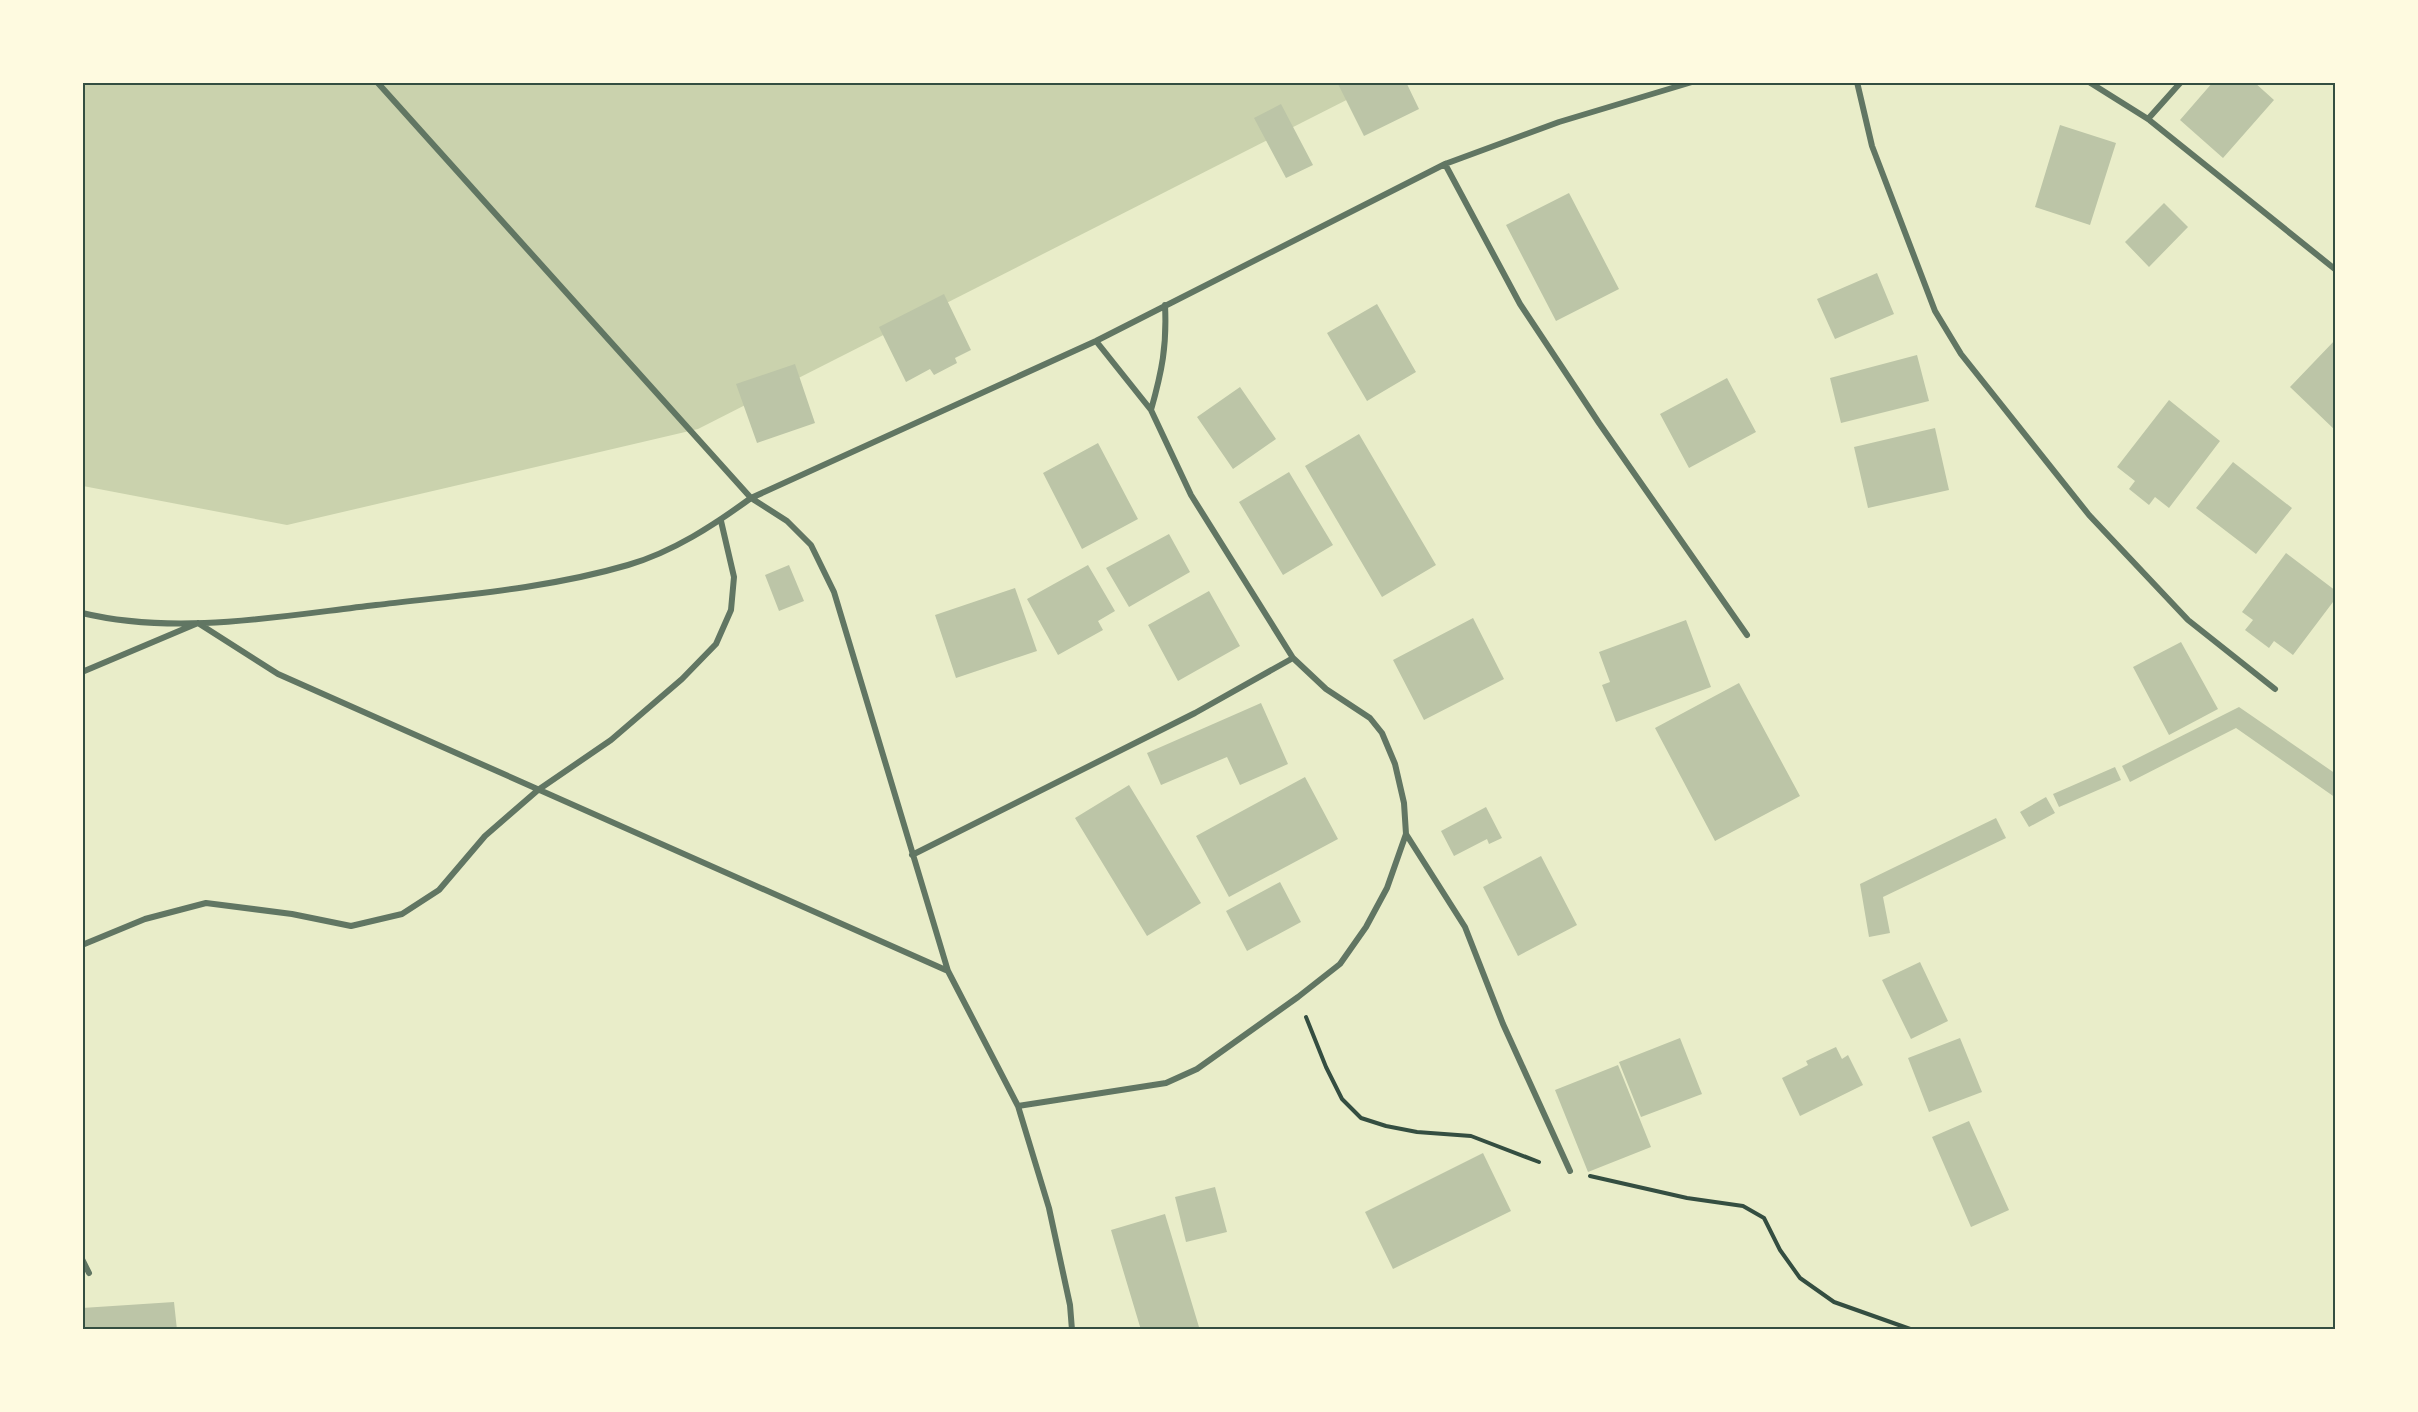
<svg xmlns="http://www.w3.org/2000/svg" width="2418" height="1412" font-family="'Sofia Sans Condensed',sans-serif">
	<rect width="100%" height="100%" fill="#e9edc9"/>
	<path fill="#cad2ad" d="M82,83H1380L698,429L287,525L83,486Z"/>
	<path fill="#bcc5a7" d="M1337,82H1406L1419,109L1364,136Z
		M2213,82H2254L2274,100L2223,158L2180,120Z
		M1281,104L1313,165L1286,178L1254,118Z
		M2060,125L2116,143L2090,225L2035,207Z
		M1569,193L1619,289L1556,321L1506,225Z
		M2164,203L2188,227L2149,267L2125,242Z
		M1877,273L1894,314L1835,339L1817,299Z
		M944,294L971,350L955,358L957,363L934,375L930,369L906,382L879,327Z
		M1377,304L1416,372L1367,401L1327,333Z
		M2336,339V431L2290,387Z
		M1917,355L1929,401L1841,423L1830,378Z
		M795,364L815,423L757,443L736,384Z
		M1727,378L1756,432L1689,468L1660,414Z
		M1240,387L1276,439L1233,469L1197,417Z
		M2169,400L2220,441L2169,508L2155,497L2149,505L2129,489L2135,481L2117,467Z
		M1935,428L1949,490L1868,508L1854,447Z
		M1359,434L1436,565L1382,597L1305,466Z
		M1098,443L1138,519L1082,549L1043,473Z
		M2233,462L2292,508L2256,554L2196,508Z
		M1289,472L1333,545L1283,575L1239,502Z
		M1169,534L1190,572L1129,607L1106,568Z
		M2286,553L2336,591V598L2293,655L2274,641L2269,648L2245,630L2253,620L2242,612Z
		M789,565L804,601L779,611L765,575Z
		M1088,565L1115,611L1098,621L1103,630L1058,655L1027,599Z
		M1015,588L1037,651L956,678L935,615Z
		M1209,591L1240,646L1178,681L1148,625Z
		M1473,618L1504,679L1424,720L1393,660Z
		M1686,620L1711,687L1616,722L1602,685L1610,682L1599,652Z
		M2181,642L2218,709L2169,735L2133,667Z
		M1739,683L1800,796L1715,841L1655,728Z
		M1261,703L1288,764L1240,785L1227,757L1161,785L1147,753Z
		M2239,707L2336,774V798L2236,728L2130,782L2122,766Z
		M2115,767L2121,780L2059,807L2053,794Z
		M1305,777L1338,839L1229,897L1196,836Z
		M1129,785L1201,903L1147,936L1075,818Z
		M2046,797L2055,813L2029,827L2020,812Z
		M1486,807L1502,838L1489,844L1487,839L1454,856L1441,831Z
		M1996,818L2006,838L1883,897L1890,933L1869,937L1860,884Z
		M1541,856L1577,925L1518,956L1483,887Z
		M1280,882L1301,922L1247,951L1226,911Z
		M1920,962L1948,1021L1911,1039L1882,980Z
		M1680,1038L1702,1094L1641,1117L1619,1062Z
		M1960,1038L1982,1092L1929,1112L1908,1058Z
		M1836,1047L1842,1059L1848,1055L1863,1085L1800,1116L1782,1078L1808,1065L1806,1061Z
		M1618,1065L1651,1147L1588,1172L1555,1090Z
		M1969,1121L2009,1210L1971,1227L1932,1137Z
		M1483,1153L1511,1211L1393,1269L1365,1212Z
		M1215,1187L1227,1232L1186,1242L1175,1197Z
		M1165,1214L1199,1327L1192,1330H1141L1111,1230Z
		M174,1302L177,1330H82V1308Z"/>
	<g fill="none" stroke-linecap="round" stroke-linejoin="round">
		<path stroke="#344e41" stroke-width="4" d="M1306,1017L1326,1067L1342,1099L1361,1118L1386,1126L1417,1132L1471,1136L1539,1162
			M1590,1176L1687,1198L1743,1206L1764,1218L1780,1250L1800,1278L1834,1302L1913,1330"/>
		<path stroke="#617663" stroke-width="6" d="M377,82L751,498L787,521L811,545L834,592L948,971L1018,1106L1049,1208L1070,1305L1072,1330
			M1857,82L1872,146L1935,311L1961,354L2089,515L2188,620L2275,689
			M2089,82L2148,119L2336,270
			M2148,119L2181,82
			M1445,164L1520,304L1599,423L1747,635
			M1096,341L1151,410L1191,495L1293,658
			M1151,410C1162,371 1167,346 1165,305
			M82,613C178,636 280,616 376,605C461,595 546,589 628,565C673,552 714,525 751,498L1096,341L1445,164L1559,122L1692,82
			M82,672L198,623L278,674L948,971
			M1406,834L1465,927L1503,1024L1570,1171
			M912,855L1195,713L1293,658L1326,689L1370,718L1382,733L1395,764L1404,803L1406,834L1387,888L1366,927L1340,964L1298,997L1197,1069L1166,1083L1018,1106
			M82,945L145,919L206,903L292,914L351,926L402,914L439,890L485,836L538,790L611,740L682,679L716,644L731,610L734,577L721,521
			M82,1259L89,1273"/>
	</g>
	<rect width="2418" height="1412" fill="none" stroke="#fefae0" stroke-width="168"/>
	<rect x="84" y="84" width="2250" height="1244" fill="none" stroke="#344e41" stroke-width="2"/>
</svg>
